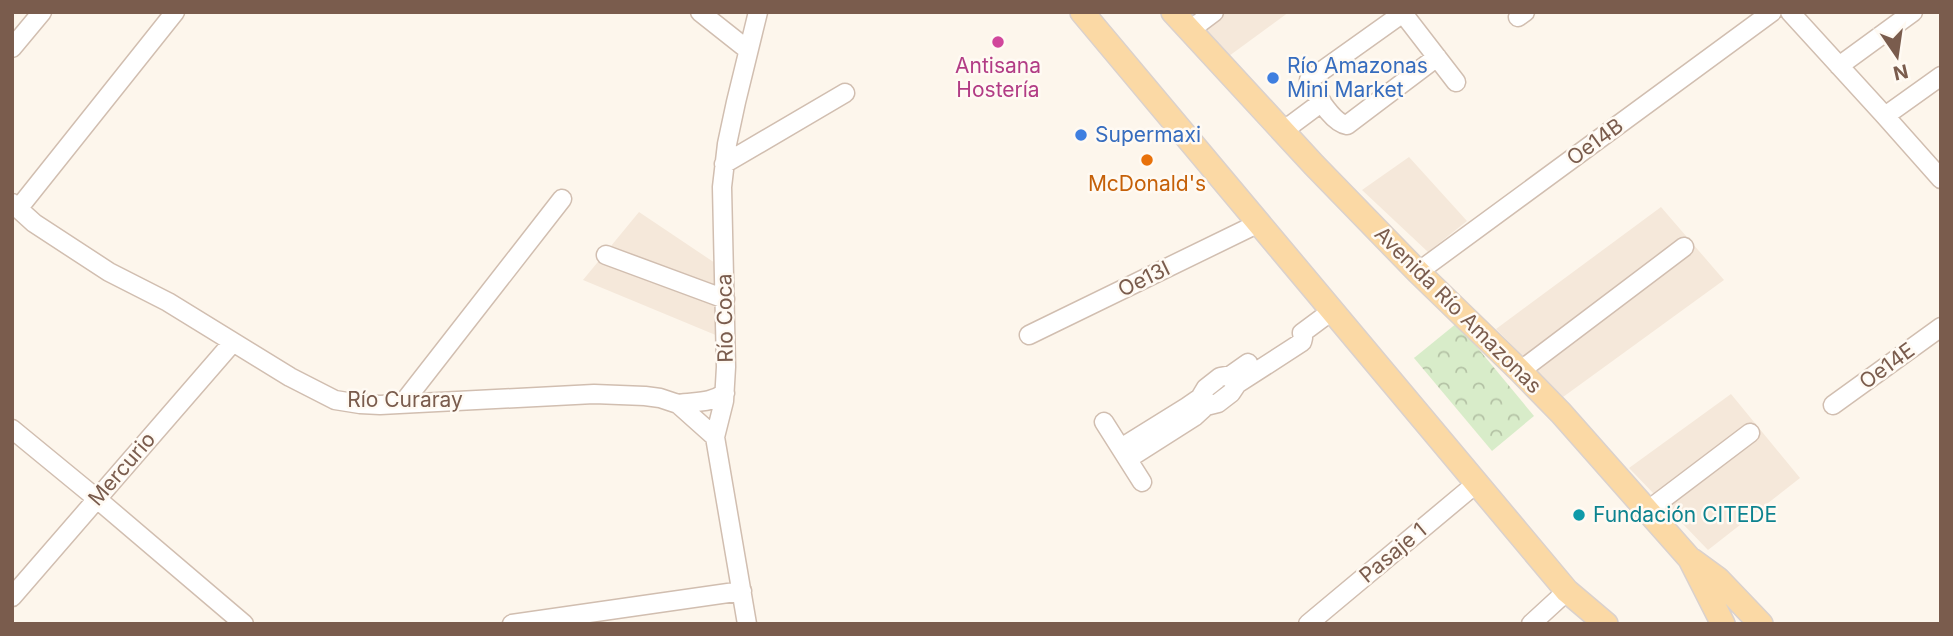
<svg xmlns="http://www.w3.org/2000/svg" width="1953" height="636" font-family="Inter,sans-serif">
	<defs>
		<pattern id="park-crowns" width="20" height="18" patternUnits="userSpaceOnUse" patternTransform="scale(1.75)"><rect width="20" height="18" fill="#d8ecc9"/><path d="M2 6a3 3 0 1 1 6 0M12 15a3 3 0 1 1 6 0" fill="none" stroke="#b4c2a5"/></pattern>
	</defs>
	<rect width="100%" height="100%" fill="#fdf6ec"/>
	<path fill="#f5e8da" d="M1188,12H1289L1229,56Z
		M1409,157L1467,221L1428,252L1362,190Z
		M1661,207L1724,280L1563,397L1496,329Z
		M639,212L715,263L718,336L583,280Z
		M1731,394L1800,478L1708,550L1629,468Z"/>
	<path fill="url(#park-crowns)" d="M1457,323L1534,416L1492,451L1414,358Z"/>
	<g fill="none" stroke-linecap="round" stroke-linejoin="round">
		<g stroke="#d1beb0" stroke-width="21">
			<path id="minor" d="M700,12L748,50
				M1402,12L1456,82
				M1790,12L1885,116L1941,179
				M1403,13L1309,80V83C1317,95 1332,123 1347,125L1437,57
				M1518,17L1525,12
				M1190,30L1214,12
				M12,48L42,12
				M1839,66L1913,12
				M1885,116L1941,76
				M1283,131L1322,102
				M724,164L845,93
				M12,203L34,223L109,272L168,302L290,377L335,400L360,404L380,405L594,394L645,396L660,398L678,404L715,437
				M18,209L175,12
				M606,255L725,299
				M1418,272L1772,12
				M1029,335L1259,223
				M1520,371L1684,247
				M403,403L562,199
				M678,404C696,401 709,404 725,393
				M1833,405L1941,327
				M1104,422L1142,482
				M12,429L96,498L244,624
				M1121,448L1187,407L1200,398L1206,388L1220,377L1231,375L1248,363
				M1128,459L1194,417L1206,406L1218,403L1231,393L1237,384L1302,342L1303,338L1302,333L1333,310
				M1647,511L1750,433
				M12,597L233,342
				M512,624L742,591
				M747,624L715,437L724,401L726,367L722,187L727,144L736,102L758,12
				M1308,624L1478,482
				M1531,624L1567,591"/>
		</g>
		<g stroke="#dad1cd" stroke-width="26">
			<path id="major" d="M1082,12L1567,591L1606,624
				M1173,12L1314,165L1418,272L1520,371L1561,413L1690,559L1723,624
				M1692,560L1718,579L1761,624"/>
		</g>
		<use href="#minor" stroke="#fff" stroke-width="18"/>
		<use href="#major" stroke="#fbd9a5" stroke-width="23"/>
	</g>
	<circle fill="#d1479c" stroke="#fffaf3" stroke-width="2.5" cx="998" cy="42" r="7"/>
	<g fill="#3f7fe0" stroke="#fffaf3" stroke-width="2.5">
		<circle cx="1273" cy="78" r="7"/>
		<circle cx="1081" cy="135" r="7"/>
	</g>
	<circle fill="#e8710a" stroke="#fffaf3" stroke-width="2.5" cx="1147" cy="160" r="7"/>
	<circle fill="#0f9aa8" stroke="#fffaf3" stroke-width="2.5" cx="1579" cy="515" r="7"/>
	<g text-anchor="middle" stroke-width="5" stroke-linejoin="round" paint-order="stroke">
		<g font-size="21" fill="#b23c85" stroke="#fffaf3">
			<text x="998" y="73">Antisana<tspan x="998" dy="24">Hostería</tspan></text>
		</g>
		<g font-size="21" fill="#366cbe" stroke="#fffaf3" text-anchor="start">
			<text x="1287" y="73">Río Amazonas<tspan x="1287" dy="24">Mini Market</tspan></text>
			<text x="1095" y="142">Supermaxi</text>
		</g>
		<g font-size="21" fill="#7a5c4d" stroke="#fffaf3">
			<text transform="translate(1595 142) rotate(-36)" y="7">Oe14B</text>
			<text transform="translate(1144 279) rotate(-26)" y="7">Oe13I</text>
			<text transform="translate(1458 310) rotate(45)" y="7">Avenida Río Amazonas</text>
			<text transform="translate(725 318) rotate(-91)" y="7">Río Coca</text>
			<text transform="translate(1887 366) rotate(-36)" y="7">Oe14E</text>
			<text x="405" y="407">Río Curaray</text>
			<text transform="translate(122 469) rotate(-49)" y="7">Mercurio</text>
			<text transform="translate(1393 553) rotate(-40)" y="7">Pasaje 1</text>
		</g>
		<g font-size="21" fill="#c56008" stroke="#fffaf3">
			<text x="1147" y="191">McDonald's</text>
		</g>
		<g font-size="21" fill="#0d838f" stroke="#fffaf3" text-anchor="start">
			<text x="1593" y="522">Fundación CITEDE</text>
		</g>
	</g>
	<rect width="1953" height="636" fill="none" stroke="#7a5c4d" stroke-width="28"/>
	<g transform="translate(1897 56) rotate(167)" stroke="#fffaf3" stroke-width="5" paint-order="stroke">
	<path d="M0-5L12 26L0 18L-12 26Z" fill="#7a5c4d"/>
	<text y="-10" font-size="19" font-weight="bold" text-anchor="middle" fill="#7a5c4d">N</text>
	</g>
</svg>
